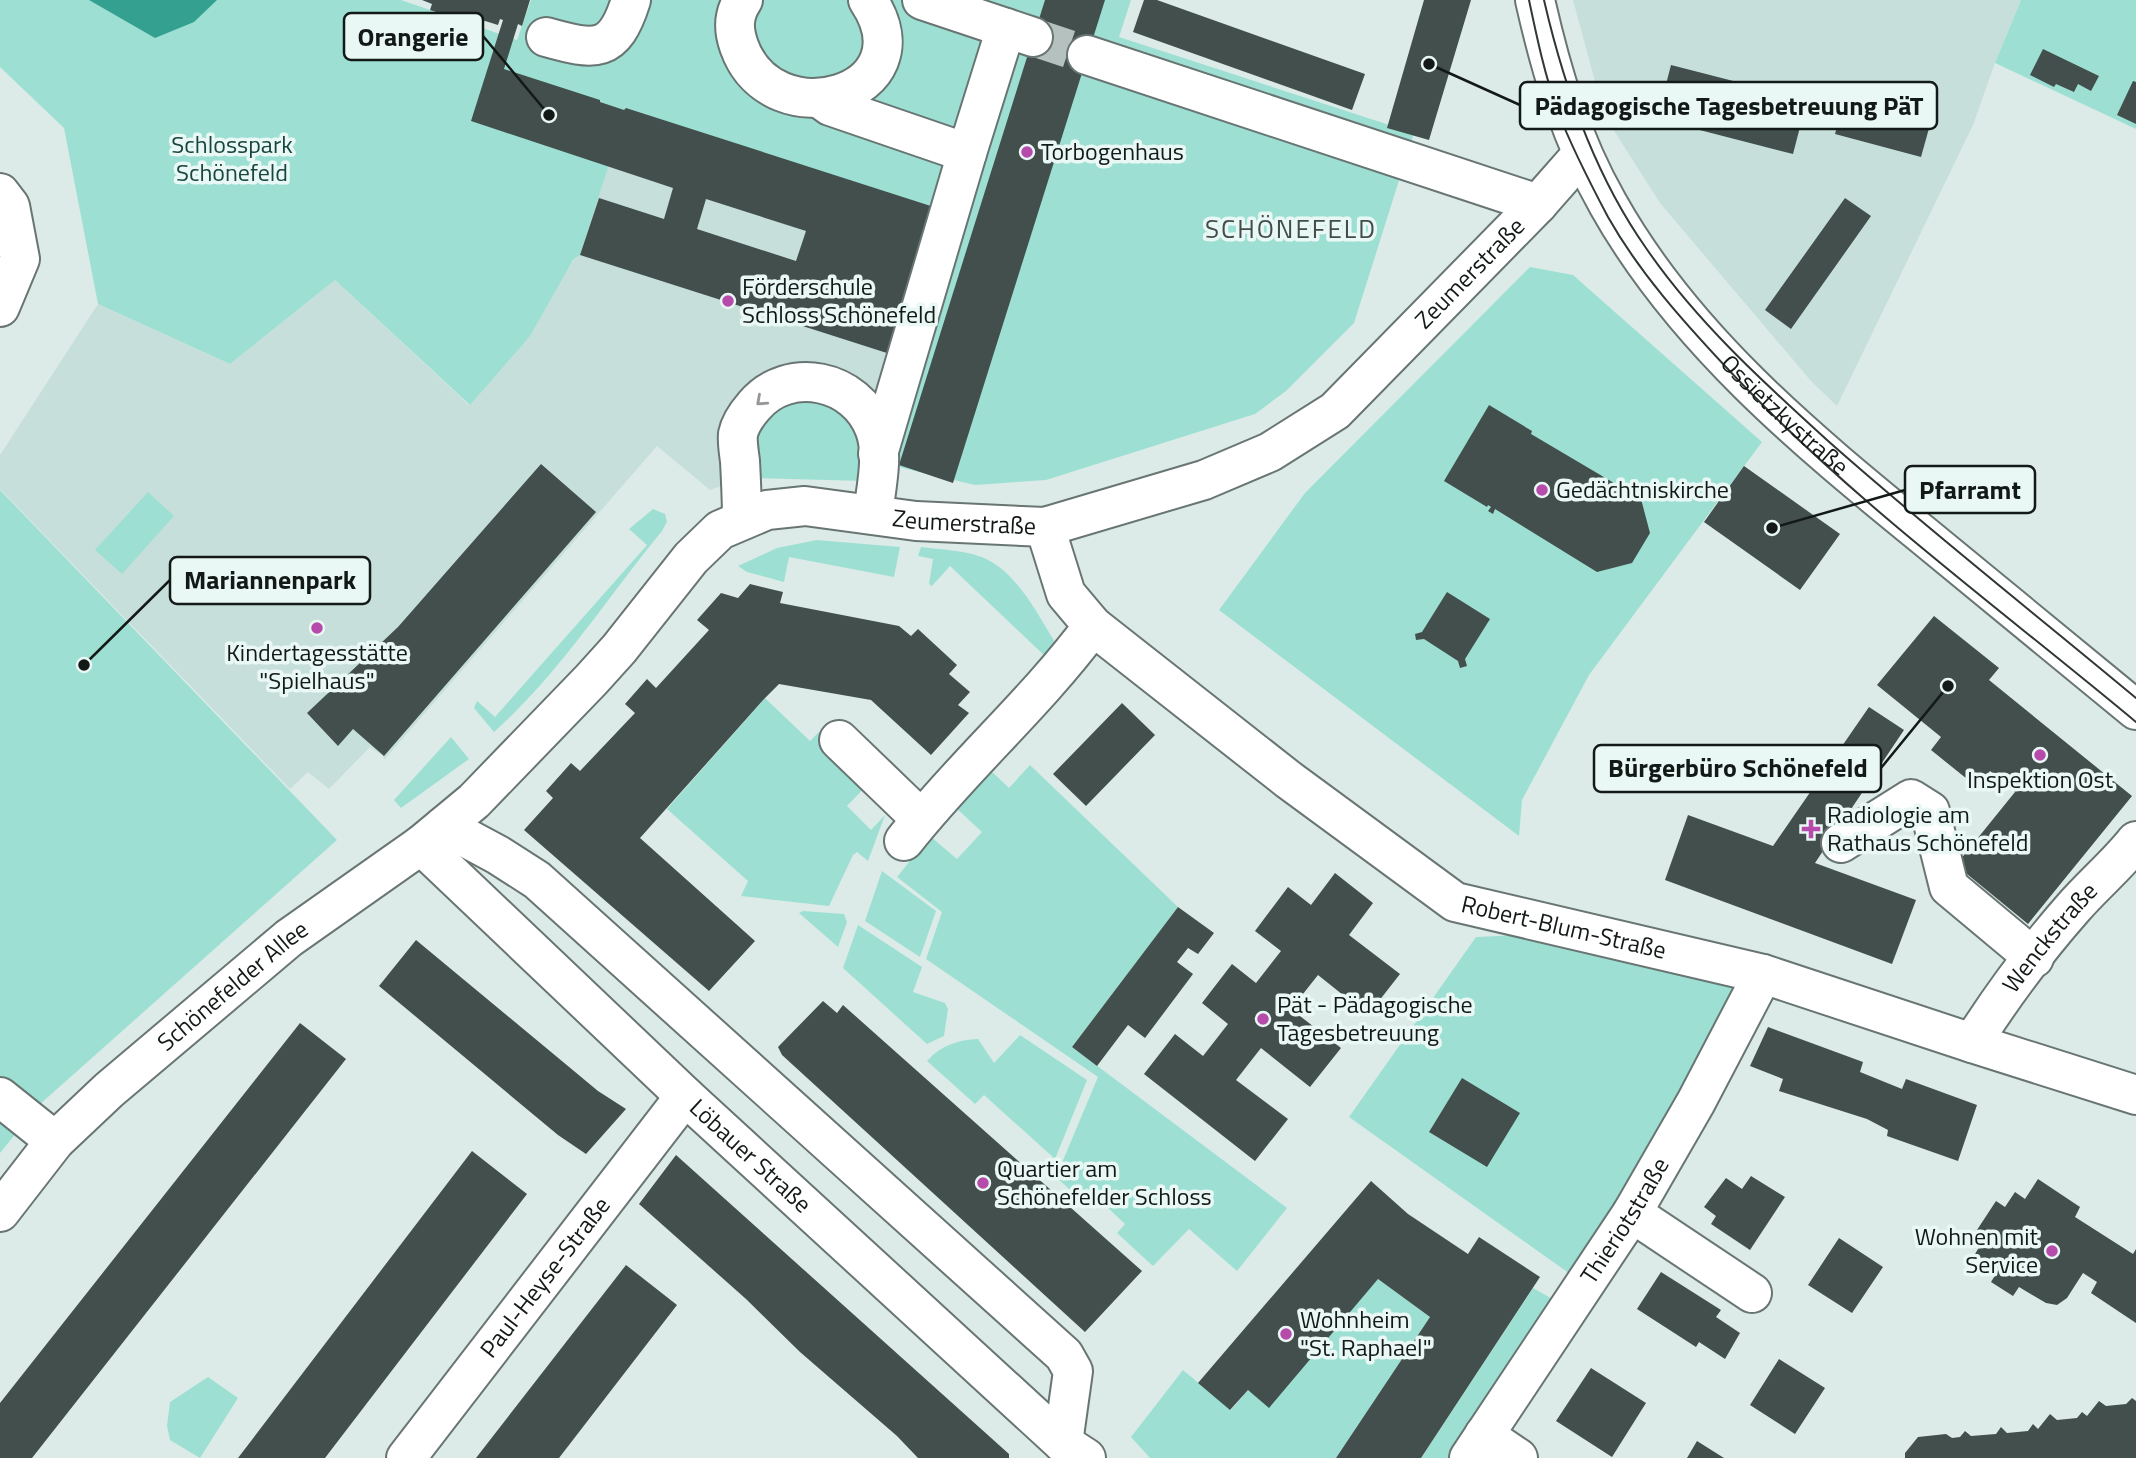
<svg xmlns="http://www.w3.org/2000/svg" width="2136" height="1458" font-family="'Titillium Web',sans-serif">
	<rect width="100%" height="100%" fill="#dcebe8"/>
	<path fill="#c7dfda" d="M1573,0H2021L1995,63L1973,125L1837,406L1811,381L1660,203L1604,115Z
		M627,109L937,208L865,479L753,475L710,490L657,446L384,760L383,756L370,747L329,789L308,772L290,789L0,489V455L98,304L230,364L335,280L469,405L574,260L580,255Z"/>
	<path fill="#9de0d3" d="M0,0H401L517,40L531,0H1131L1119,37L1414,133L1354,323L1286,391L1255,414L1046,480L975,485L899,467L865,479L937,209L627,109L580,255L573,260L530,336L470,405L335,280L230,364L98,304L64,128L0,67Z
		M2021,0H2136V129L1995,63Z
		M1530,267L1573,275L1762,442L1589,675L1522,800L1519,836L1219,610L1305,493Z
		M803,401L830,407L853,421L864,481L752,478C750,427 749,412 803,401Z
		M0,490L337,840L39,1105L0,1153Z
		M148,492L174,516L122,574L95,550Z
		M653,509L665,514L667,522L662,531C607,598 559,674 494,732L474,708L477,701L495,717L647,545L629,529Z
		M817,540L900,547L894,577L789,557L784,582L747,572L738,566L777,548Z
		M921,547C942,550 971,550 990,561C1020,578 1037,614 1055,642L1053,651L1047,658L950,566L932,586L929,584L933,559L918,556Z
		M765,698L810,741L819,732L871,781L847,806L871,830L885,815L868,861L857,852L853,855L829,906L741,896L748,881L667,809Z
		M451,737L469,759L401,808L394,800Z
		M1030,765L1178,907L1072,1047L1287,1208L1237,1271L1189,1229L1153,1266L1117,1233L1125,1224L1087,1188L1078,1197L1056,1177L1098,1077L926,959L942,912L897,877L930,836L957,859L982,832L956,808L990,770L1009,788Z
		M882,871L936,911L920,957L865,921Z
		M803,911L844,914L847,922L838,947L799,913Z
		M858,925L922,967L913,992L945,1003L948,1009L944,1036L927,1044L843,968Z
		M1542,934L1740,982L1651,1155L1573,1276L1349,1117L1476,937Z
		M1020,1035L1087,1080L1055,1159L984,1095L975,1104L927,1061C941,1045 958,1040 978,1039L994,1063Z
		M1378,1279L1430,1317L1336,1458H1150L1131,1437L1183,1370L1231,1410L1248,1390Z
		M1533,1288L1556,1301L1453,1458H1421Z
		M208,1377L238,1398L200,1458L170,1440L167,1426L170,1402Z"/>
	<path fill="#33a090" d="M89,0H217L194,22L155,38Z"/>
	<path fill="#424f4c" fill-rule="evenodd" d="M422,0H530L522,26L518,24L504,69L600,100V102L624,110L626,108L937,208L890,354L580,255L599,198L664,219L673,188L471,121L503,20L500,19L498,25L469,16L467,22L430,10L432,4ZM706,199L806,231L796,261L697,229Z
		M1045,0H1105L953,483L899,465Z
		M1144,0H1157L1365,74L1352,110L1133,32Z
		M1424,0H1471L1429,140L1387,128Z
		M2043,49L2099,76L2091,91L2078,84L2074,92L2056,84L2054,87L2030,75Z
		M1671,65L1807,100L1793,154L1657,119Z
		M2133,81L2136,82V124L2117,115Z
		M1847,90L1933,114L1921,157L1835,134Z
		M1845,198L1871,216L1791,329L1765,310Z
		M1489,405L1532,431L1531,434L1641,499L1650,533L1632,563L1597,572L1495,509L1493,514L1488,511L1491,507L1488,505L1487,507L1444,481Z
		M541,464L596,512L384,756L353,729L338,746L307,713L398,627Z
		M1744,466L1840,534L1800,590L1704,522Z
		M750,584L783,592L780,603L899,626L911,636L918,629L957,665L949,674L970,692L958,705L969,713L931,755L871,700L779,684L765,698L640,838L755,941L709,991L524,830L553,798L546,791L571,763L580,771L635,713L625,704L647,679L656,688L709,630L697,620L721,593L738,598Z
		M1447,592L1490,619L1465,659L1467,666L1460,668L1458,661L1424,639L1416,640L1415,634L1422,632Z
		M1934,616L1999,668L1989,680L2132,796L2028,924L1956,865L2015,792L1990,771L1977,787L1931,750L1941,737L1877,685Z
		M1122,703L1155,735L1086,806L1053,774Z
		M1869,707L1904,730L1815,863L1916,900L1892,964L1665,880L1688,815L1773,846Z
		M1335,873L1373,903L1349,935L1400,974L1368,1015L1318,975L1291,1009L1341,1048L1310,1087L1261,1048L1236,1080L1288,1119L1255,1161L1144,1074L1175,1034L1203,1056L1228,1024L1202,1003L1232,964L1256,983L1281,951L1255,931L1288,887L1311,905Z
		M1178,907L1214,933L1198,954L1188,948L1177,962L1193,974L1145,1038L1128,1025L1097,1066L1072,1047Z
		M416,940L598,1091L626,1109L586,1154L558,1135L379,986Z
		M823,1001L837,1013L843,1005L1142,1271L1085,1332L782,1055L778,1047Z
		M300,1023L346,1059L32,1458H0V1403Z
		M1768,1027L1863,1062L1860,1072L1902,1089L1906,1079L1977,1105L1958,1161L1887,1136L1888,1130L1867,1119L1779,1091L1783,1079L1750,1066Z
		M1462,1078L1520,1113L1487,1167L1429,1132Z
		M472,1151L527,1194L325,1458H238Z
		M676,1155L1009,1454V1458H918L897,1436L800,1352L746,1299L639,1204Z
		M1751,1176L1785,1197L1750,1250L1711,1224L1716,1216L1704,1207L1726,1178L1742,1189Z
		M2038,1179L2080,1207L2075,1217L2133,1254L2136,1249V1323L2091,1293L2097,1282L2083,1273L2067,1298L2057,1305L2046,1303L2019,1287L2013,1296L1991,1282L1999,1269L1975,1254L1984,1239L1975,1233L1996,1201L2005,1207L2015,1192L2025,1199Z
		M1371,1181L1408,1214L1468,1254L1479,1237L1540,1277L1421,1458H1336L1430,1317L1378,1279L1269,1408L1248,1390L1230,1410L1198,1383Z
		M1839,1238L1883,1267L1852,1313L1808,1285Z
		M626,1265L677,1305L559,1458H476Z
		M1661,1272L1721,1310L1716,1317L1740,1333L1725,1359L1699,1342L1696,1347L1637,1309Z
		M1779,1359L1825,1388L1795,1434L1750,1405Z
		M1591,1368L1646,1403L1612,1457L1556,1421Z
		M2132,1398L2136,1401V1458H1905V1453L1918,1437L1946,1434L1952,1438L1960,1437L1965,1431L1971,1436L1996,1434L2001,1427L2007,1433L2028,1431L2033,1424L2038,1429L2050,1414L2057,1420L2077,1418L2082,1412L2087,1416L2099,1401L2106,1406L2126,1404Z
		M1697,1441L1724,1458H1687Z"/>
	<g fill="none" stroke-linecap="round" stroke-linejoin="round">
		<path stroke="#b4c1be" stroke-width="38" stroke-dasharray="38 19" stroke-linecap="butt" d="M1033,37L1087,55"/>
		<g stroke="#687573" stroke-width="42">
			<g id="minor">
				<path d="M743,0C733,15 733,29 739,46C772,140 931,95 868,0"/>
				<path d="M922,0L1033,37"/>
				<path d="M546,37C596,51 614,54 631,0"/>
				<path d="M1087,55L1538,204"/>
				<path d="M819,98L830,106L967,153L1006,28"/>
				<path d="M0,193L10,206L20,259L0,307"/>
				<path d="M878,454L967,153"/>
				<path d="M742,520C742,500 741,480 740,461C739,453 737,442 738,434C740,424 747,414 754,406C788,365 857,379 875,430C884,455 876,488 873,514"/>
				<path id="s1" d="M1045,527L1066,594L1093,626L1289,780L1455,902L1763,974L1972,1043L2136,1095"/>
				<path d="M839,740L921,819"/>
				<path d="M444,826L498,855L537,880L1064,1355L1073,1371L1063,1443"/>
				<path d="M904,841C963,766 1036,703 1093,626"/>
				<path d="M1841,843L1911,799L1930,811L1949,887L2034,958"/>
				<path id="s2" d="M421,845L685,1096L1063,1443L1086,1458"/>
				<path id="s3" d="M1972,1043C2002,996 2036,950 2073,908C2093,885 2117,865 2136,841"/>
				<path d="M0,1097L55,1141"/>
				<path d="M1632,1213L1752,1293"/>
				<path d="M1484,1435L1518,1458"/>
				<path id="s4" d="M406,1458L685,1096"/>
				<path id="s5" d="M1469,1458L1632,1213L1696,1102L1763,974"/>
			</g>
		</g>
		<g stroke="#687573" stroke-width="42">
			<g id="major">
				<path id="s6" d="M1535,0C1551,71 1571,139 1608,204C1683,338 1805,439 1923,535C1994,593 2065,651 2136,710"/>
				<path id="s7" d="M0,1212L55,1141L109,1090L289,938L421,845L474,801L591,680L619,649L691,558L720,530L767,510L805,506L916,521L1045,527L1204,480L1270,452L1335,411L1538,204L1582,154"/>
			</g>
		</g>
		<use href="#minor" stroke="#fff" stroke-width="38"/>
		<use href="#major" stroke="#fff" stroke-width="38"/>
		<path stroke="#303735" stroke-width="2" d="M1529,0C1537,38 1545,76 1558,112C1572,148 1590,183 1608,217C1639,272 1682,320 1725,366C1849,499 1997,606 2136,722
			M1544,0C1564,87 1594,174 1646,248C1696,321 1762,381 1827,440C1927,529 2033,612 2136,698"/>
	</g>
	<defs><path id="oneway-chevron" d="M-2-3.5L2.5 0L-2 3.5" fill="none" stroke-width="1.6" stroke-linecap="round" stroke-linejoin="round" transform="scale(1.75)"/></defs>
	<use stroke="#959897" href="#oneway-chevron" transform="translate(761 401) rotate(138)"/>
	<g fill="#b64bac" stroke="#e9f8f5" stroke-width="2.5">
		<circle cx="1027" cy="152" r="7"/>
		<circle cx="728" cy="301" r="7"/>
		<circle cx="1542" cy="490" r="7"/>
		<circle cx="317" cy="628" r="7"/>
		<circle cx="2040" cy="755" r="7"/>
		<path d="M1807.5 818.5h7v7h7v7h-7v7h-7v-7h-7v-7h7z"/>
		<circle cx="1263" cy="1019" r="7"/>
		<circle cx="983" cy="1183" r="7"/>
		<circle cx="2052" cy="1251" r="7"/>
		<circle cx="1286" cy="1334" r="7"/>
	</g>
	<g text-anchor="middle" stroke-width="7" stroke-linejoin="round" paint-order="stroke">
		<g font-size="24" fill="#17463e" stroke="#e9f8f5">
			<text x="232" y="153">Schlosspark<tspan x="232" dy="28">Schönefeld</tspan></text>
		</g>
		<g font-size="24" fill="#131917" stroke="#e9f8f5" text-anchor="start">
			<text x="1041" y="160">Torbogenhaus</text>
			<text x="742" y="295">Förderschule<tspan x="742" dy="28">Schloss Schönefeld</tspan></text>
			<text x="1556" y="498">Gedächtniskirche</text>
			<text x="317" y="661" text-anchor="middle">Kindertagesstätte<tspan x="317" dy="28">"Spielhaus"</tspan></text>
			<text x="2040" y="788" text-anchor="middle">Inspektion Ost</text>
			<text x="1827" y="823">Radiologie am<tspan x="1827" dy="28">Rathaus Schönefeld</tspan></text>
			<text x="1277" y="1013">Pät - Pädagogische<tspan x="1277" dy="28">Tagesbetreuung</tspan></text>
			<text x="997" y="1177">Quartier am<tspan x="997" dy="28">Schönefelder Schloss</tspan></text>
			<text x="2038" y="1245" text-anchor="end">Wohnen mit<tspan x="2038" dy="28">Service</tspan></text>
			<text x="1300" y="1328">Wohnheim<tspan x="1300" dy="28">"St. Raphael"</tspan></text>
		</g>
		<g font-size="24" fill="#131917" stroke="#e9f8f5">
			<text dy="8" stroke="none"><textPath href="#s7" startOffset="1834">Zeumerstraße</textPath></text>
			<text dy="8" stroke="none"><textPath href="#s6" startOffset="494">Ossietzkystraße</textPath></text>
			<text dy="8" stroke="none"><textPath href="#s7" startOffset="1246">Zeumerstraße</textPath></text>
			<text dy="8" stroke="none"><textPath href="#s1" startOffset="679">Robert-Blum-Straße</textPath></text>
			<text dy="8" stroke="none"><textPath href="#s3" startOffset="131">Wenckstraße</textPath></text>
			<text dy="8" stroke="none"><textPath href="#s7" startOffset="326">Schönefelder Allee</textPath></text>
			<text dy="8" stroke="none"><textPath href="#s2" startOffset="453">Löbauer Straße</textPath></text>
			<text dy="8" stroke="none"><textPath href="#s5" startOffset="284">Thieriotstraße</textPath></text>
			<text dy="8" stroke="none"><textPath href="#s4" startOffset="228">Paul-Heyse-Straße</textPath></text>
		</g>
		<g font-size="26" letter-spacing="2" fill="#404d4a" stroke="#e9f8f5">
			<text x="1291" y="238">SCHÖNEFELD</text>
		</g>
	</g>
	<path fill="none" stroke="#131917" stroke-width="2.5" d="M549 115L483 36M1429 64L1520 105M1772 528L1905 490M84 665L170 580M1948 686L1881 768"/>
	<g fill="#131917" stroke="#e9f8f5" stroke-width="2.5">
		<circle cx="549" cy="115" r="7"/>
		<circle cx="1429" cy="64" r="7"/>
		<circle cx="1772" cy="528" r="7"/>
		<circle cx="84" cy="665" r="7"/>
		<circle cx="1948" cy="686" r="7"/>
	</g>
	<g fill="#e9f8f5" stroke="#131917" stroke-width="2.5">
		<rect x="344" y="13" width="139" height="47" rx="7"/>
		<rect x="1520" y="82" width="417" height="47" rx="7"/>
		<rect x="1905" y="466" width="130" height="47" rx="7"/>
		<rect x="170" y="557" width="200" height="47" rx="7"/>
		<rect x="1594" y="745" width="287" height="47" rx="7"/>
	</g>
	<g font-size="26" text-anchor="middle" font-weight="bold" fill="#131917">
		<text x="413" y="46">Orangerie</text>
		<text x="1729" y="115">Pädagogische Tagesbetreuung PäT</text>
		<text x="1970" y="499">Pfarramt</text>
		<text x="270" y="589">Mariannenpark</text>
		<text x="1738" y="777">Bürgerbüro Schönefeld</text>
	</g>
</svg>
